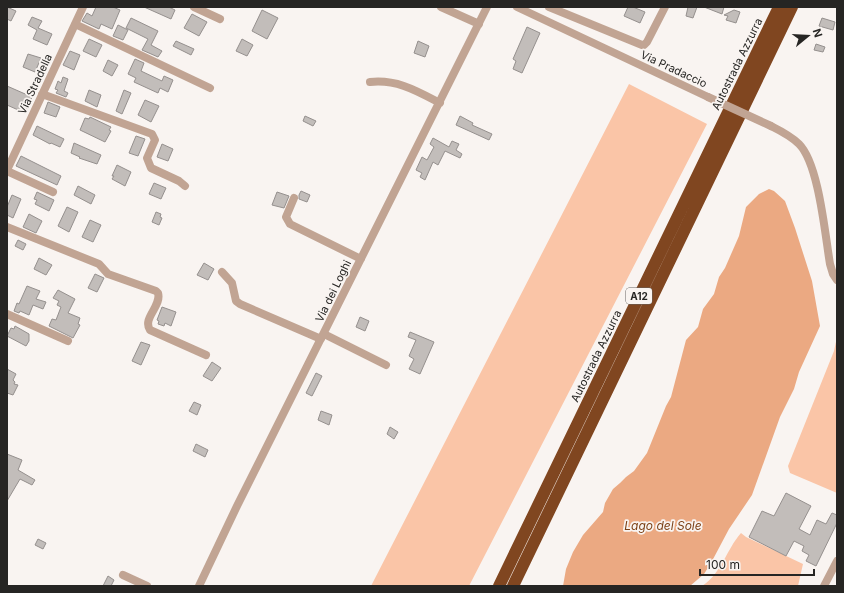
<svg xmlns="http://www.w3.org/2000/svg" width="844" height="593" font-family="Inter,sans-serif">
	<rect width="100%" height="100%" fill="#f9f4f1"/>
	<path fill="#fac5a7" d="M629,84L707,124L469,586H371Z
		M837,337V493L790,473L788,466L834,351Z
		M741,533L746,537L803,564L798,586H702C722,573 726,550 741,533Z"/>
	<path fill="#eba982" d="M769,189L774,191L785,201L795,228L812,281L820,326L799,372L794,389L780,417L752,495L729,529L711,563L704,574L690,586H563L566,569L573,552L583,535L603,512L605,503L613,489L620,483L626,477L634,471L647,453L666,406L671,397L686,340L698,327L703,309L714,294L719,277L725,268L739,236L746,207L759,194Z"/>
	<path fill="#c2bdba" stroke="#95908e" d="M7,7L16,11L11,21L7,19Z
		M96,7H113L120,10L112,29L101,24L99,29L82,21L87,13L92,16Z
		M144,7H169L175,10L171,19Z
		M628,7H633L645,12L640,23L624,16Z
		M688,7H697L693,18L686,16Z
		M704,7H724L722,14Z
		M262,10L278,18L267,39L252,31Z
		M734,10L740,12L736,23L726,20L728,16L724,15Z
		M192,14L207,22L199,36L184,28Z
		M32,17L42,21L38,28L52,34L47,45L33,39L37,30L28,25Z
		M131,18L158,31L151,45L162,51L158,57L142,50L148,39L126,28Z
		M822,18L835,22L833,30L819,26Z
		M118,25L128,30L123,40L113,36Z
		M527,27L540,33L522,73L513,69L516,61L513,59Z
		M89,39L102,45L96,57L83,51Z
		M242,39L253,45L247,56L236,51Z
		M176,41L194,49L191,55L173,46Z
		M418,41L429,46L425,57L414,53Z
		M816,44L825,47L823,52L814,50Z
		M70,51L80,55L74,70L63,65Z
		M28,54L41,58L35,72L23,67Z
		M135,59L144,63L141,71L162,81L164,76L173,80L168,92L160,88L158,93L134,82L136,78L128,74Z
		M108,60L118,65L112,76L103,71Z
		M63,77L68,79L64,91L68,93L66,97L56,93L58,90L55,89L58,81L61,83Z
		M7,86L32,97L25,113L7,105Z
		M89,90L101,95L97,107L85,101Z
		M124,90L131,93L122,114L116,111Z
		M145,100L159,106L151,122L138,115Z
		M48,102L60,107L56,117L44,113Z
		M305,116L316,121L313,126L303,121Z
		M460,116L473,123L472,125L492,134L489,140L456,125Z
		M90,117L111,127L109,130L111,131L105,142L80,130L85,118L89,119Z
		M37,126L64,139L60,147L51,143L50,144L33,135Z
		M136,136L145,139L138,156L129,153Z
		M433,138L449,147L452,141L459,144L456,150L462,154L460,158L445,151L438,165L433,162L425,180L420,177L422,173L416,170L422,157L427,160L434,147L430,144Z
		M74,143L101,155L97,164L79,158L80,157L71,153Z
		M162,144L173,149L168,161L157,157Z
		M21,156L61,176L57,185L16,166Z
		M117,165L131,172L125,186L112,179L114,176H112Z
		M154,183L166,188L161,199L149,194Z
		M78,186L95,195L91,204L74,195Z
		M301,191L310,195L307,202L299,199V195Z
		M37,192L54,200L49,211L35,204L37,200L34,199Z
		M277,192L289,196L284,208L272,205Z
		M12,195L21,199L13,218L7,215V207Z
		M67,207L78,212L69,232L58,226Z
		M156,212L161,214L160,217L162,218L159,225L152,222Z
		M29,214L42,221L36,233L23,227Z
		M90,220L101,225L93,242L82,237Z
		M18,240L26,244L23,250L15,246Z
		M39,258L52,265L46,275L34,269Z
		M204,263L214,269L208,280L197,275Z
		M95,274L104,278L97,292L88,288Z
		M27,286L40,291L36,299L46,302L43,309L33,305L29,315L20,311L19,313L14,311L17,303L19,304Z
		M58,290L75,299L68,313L80,318L78,324L80,325L73,338L49,326L52,319L56,320L61,307L57,305L59,301L53,298Z
		M162,307L176,312L171,326L165,323L164,326L158,324L159,321L157,320Z
		M360,317L369,321L365,331L356,327Z
		M15,326L29,334V341L26,346L7,336L11,328L14,329Z
		M410,332L434,342L420,374L409,369L414,359L409,356L416,340L408,337Z
		M141,342L150,345L141,365L132,361Z
		M212,362L221,368L212,381L203,376Z
		M7,369L16,374L13,380L15,382L14,384L18,385L13,395L7,393Z
		M316,373L322,376L312,396L306,393Z
		M194,402L201,405L197,415L189,411Z
		M321,411L332,415L329,425L318,420Z
		M390,427L398,432L394,439L387,434Z
		M196,444L208,450L205,457L193,451Z
		M7,454L22,460L18,470L35,480L32,485L20,479L7,501Z
		M786,493L811,506L799,529L810,535L817,520L826,524L832,513L837,515V523L816,566L806,561L809,555L802,551L804,546L794,541L786,556L749,537L762,511L774,516Z
		M38,539L46,543L43,549L35,545Z
		M108,576L114,580L111,586H103Z"/>
	<g fill="none" stroke-linecap="round" stroke-linejoin="round">
		<path stroke="#c1a493" stroke-width="8" d="M194,7L220,19
			M441,7L479,24
			M517,7L708,97
			M549,7L642,45H644L647,42L665,7
			M75,24L210,88
			M370,82C397,79 417,91 440,103
			M42,94L152,134L155,140L147,158L151,168L179,181L185,186
			M771,126C781,131 791,136 799,144C819,164 825,235 830,264L833,274L837,280
			M7,170L83,7
			M7,171L53,192
			M294,198L286,217L290,224L361,259
			M7,227L99,264L108,274L156,291L158,293C162,306 142,318 150,330L206,355
			M222,272L232,283L236,301L240,304L321,339
			M7,314L68,341
			M324,334L386,365
			M123,575L147,586
			M199,586L237,506L487,7
			M824,586L837,561"/>
		<path stroke="#804620" stroke-width="12" d="M499,586L779,7
			M513,586L792,7"/>
		<path stroke="#c1a493" stroke-width="8" d="M708,97L771,126"/>
	</g>
	<g text-anchor="middle" stroke-width="3.5" stroke-linejoin="round" paint-order="stroke">
		<rect fill="#f9f4f1" stroke="#656361" stroke-width="1" x="626" y="288" width="26" height="16" rx="3"/>
		<g font-size="10" font-weight="bold" fill="#262523">
			<text x="639" y="300">A12</text>
		</g>
		<g font-size="11" fill="#262523" stroke="#f9f4f1">
			<text transform="translate(737 64) rotate(-64)" y="4">Autostrada Azzurra</text>
			<text transform="translate(674 69) rotate(25)" y="4">Via Pradaccio</text>
			<text transform="translate(35 84) rotate(-65)" y="4">Via Stradella</text>
			<text transform="translate(333 291) rotate(-64)" y="4">Via dei Loghi</text>
			<text transform="translate(596 356) rotate(-64)" y="4">Autostrada Azzurra</text>
		</g>
		<g font-size="12" font-style="italic" fill="#7b3f14" stroke="#f9f4f1">
			<text x="663" y="530">Lago del Sole</text>
		</g>
	</g>
	<rect width="844" height="593" fill="none" stroke="#262523" stroke-width="16"/>
	<g transform="translate(808 36) rotate(72)" stroke="#f9f4f1" stroke-width="3" paint-order="stroke">
	<path d="M0-3L7 15L0 10L-7 15Z" fill="#262523"/>
	<text y="-6" font-size="11" font-weight="bold" text-anchor="middle" fill="#262523">N</text>
	</g>
	<path d="M700 569v6h114v-6" fill="none" stroke="#262523" stroke-width="2"/>
	<text x="706" y="569" font-size="12" fill="#262523" stroke="#f9f4f1" stroke-width="3" paint-order="stroke">100 m</text>
</svg>
